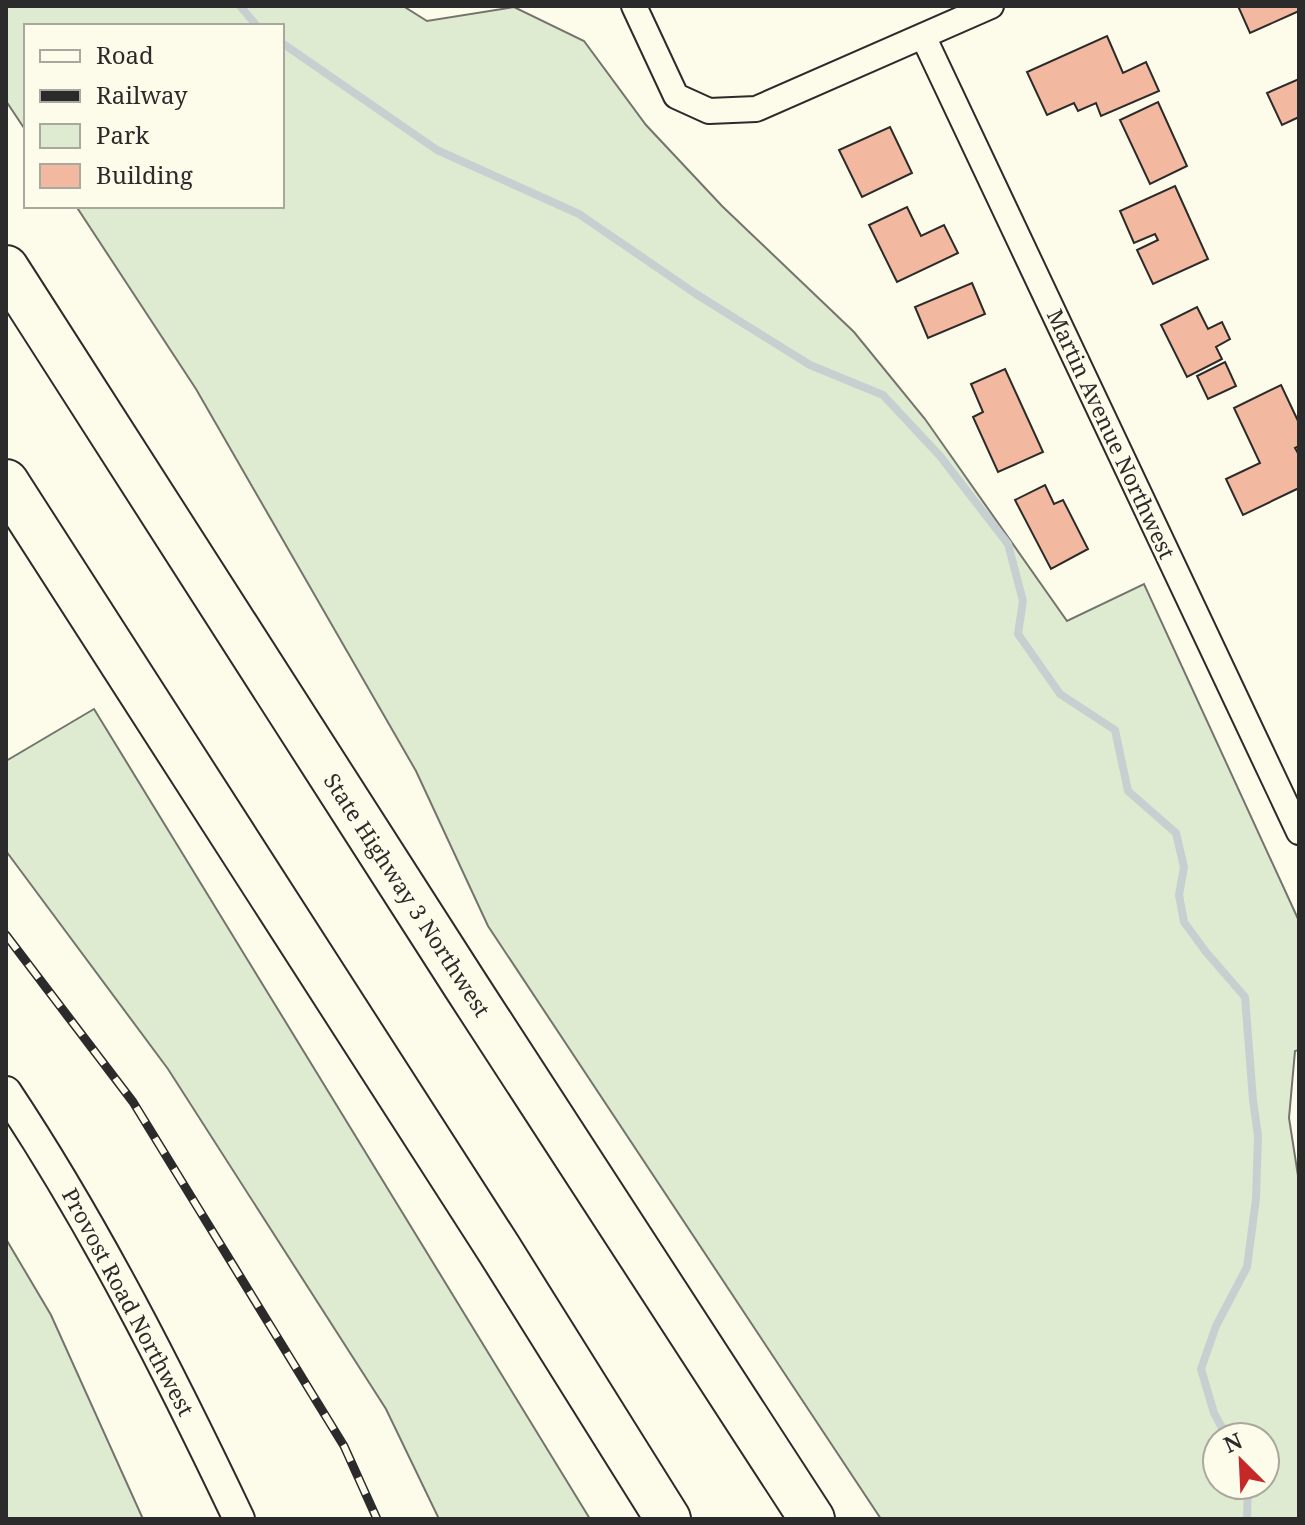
<svg xmlns="http://www.w3.org/2000/svg" width="1305" height="1525" font-family="'Noto Serif',serif">
	<rect width="100%" height="100%" fill="#fdfbea"/>
	<path fill="#deebd1" stroke="#74746e" stroke-width="2" fill-rule="evenodd" d="M6,6H403L427,21L514,7L584,41L646,125L722,206L854,332L925,419L1067,621L1144,584L1299,921V1050L1295,1051L1289,1118L1299,1182V1519H881L488,926L416,771L196,389L76,206H282V26H26V131L6,101ZM1217,1437H1265V1485H1217Z
		M94,709L590,1519H439L386,1409L168,1069L6,851V761Z
		M6,1239L51,1315L143,1519H6Z"/>
	<g fill="none" stroke-linecap="round" stroke-linejoin="round">
		<path stroke="#c7d0d0" stroke-width="8" d="M240,6L257,26
			M282,43L437,150L579,214L696,294L810,365L883,395L940,456L1008,544L1023,601L1018,634L1060,694L1115,730L1128,791L1176,833L1184,867L1179,895L1184,922L1206,952L1245,997L1253,1100L1258,1136L1256,1199L1247,1267L1216,1326L1201,1369L1214,1413L1227,1437
			M1247,1519L1248,1485"/>
	</g>
	<path fill="#f2b8a0" stroke="#2b2b2b" stroke-width="2" d="M1238,6H1299V11L1250,33Z
		M1107,36L1123,73L1146,62L1159,91L1101,116L1096,103L1078,111L1074,103L1047,115L1027,72Z
		M1299,79V117L1282,125L1267,93Z
		M1158,102L1187,166L1150,184L1120,120Z
		M890,127L912,173L862,197L839,150Z
		M1175,186L1208,259L1153,284L1137,250L1158,240L1155,234L1134,243L1120,211Z
		M907,207L921,236L944,225L958,253L897,282L869,225Z
		M972,283L985,314L928,338L915,307Z
		M1197,307L1208,329L1222,322L1230,339L1216,347L1222,359L1187,377L1161,325Z
		M1225,362L1236,386L1208,399L1197,376Z
		M1005,369L1043,452L998,472L973,417L983,412L971,384Z
		M1281,385L1299,423V446L1295,448L1299,455V488L1243,515L1226,479L1260,463L1234,408Z
		M1045,485L1054,504L1063,500L1088,549L1051,569L1015,500Z"/>
	<g fill="none" stroke-linecap="round" stroke-linejoin="round">
		<g stroke="#2b2b2b" stroke-width="28">
			<path id="minor" d="M634,6L676,96L709,111L756,109L991,6
				M923,36L1299,832"/>
		</g>
		<g stroke="#2b2b2b" stroke-width="34">
			<path id="tertiary" d="M6,1092C95,1226 170,1374 239,1519"/>
		</g>
		<g stroke="#2b2b2b" stroke-width="48">
			<path id="motorway" d="M6,268L466,986L812,1519
				M6,482L499,1249L668,1519"/>
		</g>
		<use href="#minor" stroke="#fdfbea" stroke-width="24"/>
		<use href="#tertiary" stroke="#fdfbea" stroke-width="30"/>
		<use href="#motorway" stroke="#fdfbea" stroke-width="44"/>
		<g stroke="#2b2b2b" stroke-width="9">
			<path id="rail" d="M6,935L133,1102L344,1446L377,1519"/>
		</g>
		<use href="#rail" stroke="#fdfbea" stroke-width="6" stroke-dasharray="18" stroke-linecap="butt"/>
	</g>
	<g text-anchor="middle" stroke-width="6" stroke-linejoin="round" paint-order="stroke">
		<g font-size="22" fill="#2b2b2b" stroke="#fdfbea">
			<text transform="translate(1111 434) rotate(65)" y="8">Martin Avenue Northwest</text>
			<text transform="translate(407 895) rotate(57)" y="8">State Highway 3 Northwest</text>
			<text transform="translate(128 1302) rotate(62)" y="8">Provost Road Northwest</text>
		</g>
	</g>
	<rect width="1305" height="1525" fill="none" stroke="#2b2b2b" stroke-width="16"/>
	<rect x="24" y="24" width="260" height="184" fill="#fdfbea" stroke="#a9a89e" stroke-width="2"/>
	<rect x="40" y="50" width="40" height="12" fill="#fdfbea" stroke="#a9a89e" stroke-width="2"/>
	<text x="96" y="64" font-size="24" fill="#2b2b2b">Road</text>
	<rect x="40" y="90" width="40" height="12" fill="#2b2b2b" stroke="#a9a89e" stroke-width="2"/>
	<text x="96" y="104" font-size="24" fill="#2b2b2b">Railway</text>
	<rect x="40" y="124" width="40" height="24" fill="#deebd1" stroke="#a9a89e" stroke-width="2"/>
	<text x="96" y="144" font-size="24" fill="#2b2b2b">Park</text>
	<rect x="40" y="164" width="40" height="24" fill="#f2b8a0" stroke="#a9a89e" stroke-width="2"/>
	<text x="96" y="184" font-size="24" fill="#2b2b2b">Building</text>
	<g transform="translate(1241 1461) rotate(336)"><circle r="38" fill="#fdfbea" stroke="#a9a89e" stroke-width="2"/>
	<path d="M0-6L14 30L0 20L-14 30Z" fill="#c62828"/>
	<text y="-12" font-size="22" font-weight="bold" text-anchor="middle" fill="#2b2b2b">N</text>
	</g>
</svg>
